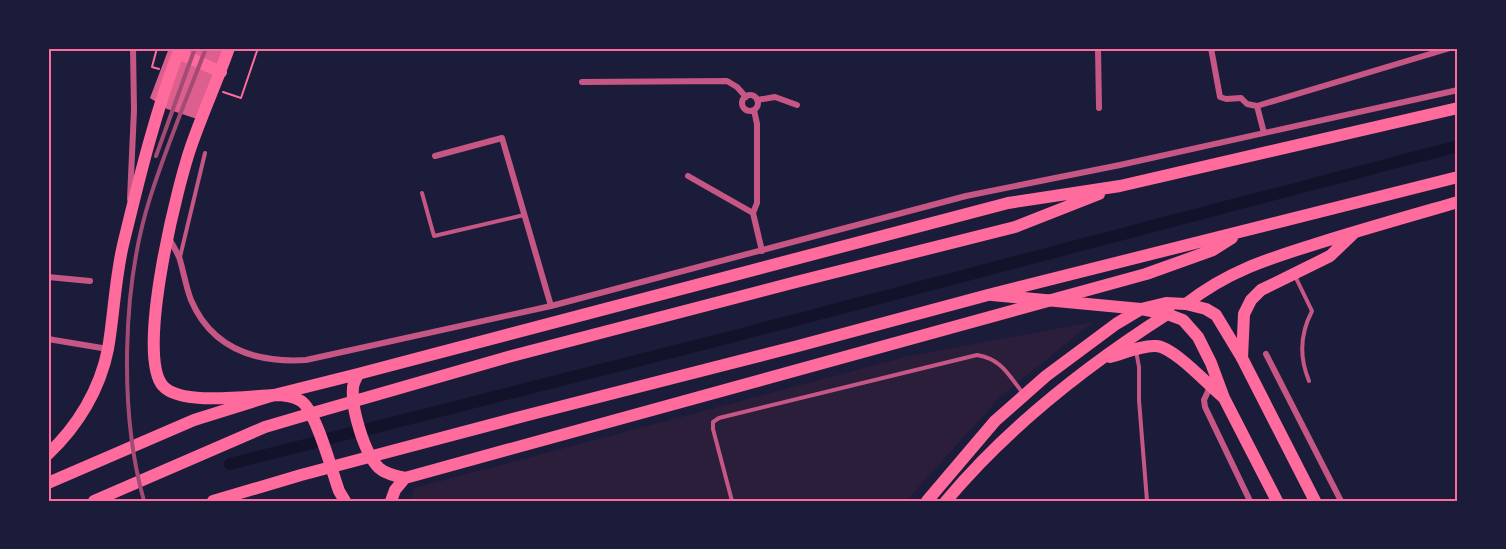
<svg xmlns="http://www.w3.org/2000/svg" width="1506" height="549" font-family="Arial,sans-serif">
	<rect width="100%" height="100%" fill="#1b1b3a"/>
	<path fill="#2a1e3b" d="M1093,322L1000,397L906,501H410L414,488L909,356Z"/>
	<g fill="none" stroke-linecap="round" stroke-linejoin="round">
		<path stroke="#12122b" stroke-width="12" d="M368,429L719,340L1458,146
			M326,439L355,432
			M230,464L313,443"/>
	</g>
	<path fill="#dd5f8e" d="M169,48H228L200,120L167,109L150,98Z"/>
	<g fill="none" stroke-linecap="round" stroke-linejoin="round">
		<path stroke="#ff6b9d" stroke-width="2" d="M157,48L152,67L159,69
			M223,92L241,98L258,48"/>
		<path stroke="#c65784" stroke-width="4" d="M422,193L434,236L524,215
			M180,257L205,153
			M1295,276L1312,311C1300,334 1299,357 1309,381
			M1136,351L1139,367V400L1147,501
			M732,501L713,429V422L719,418L977,355C1001,359 1008,374 1022,392"/>
		<path stroke="#c65784" stroke-width="6" d="M1098,48L1099,108
			M1211,48L1220,97L1226,99L1241,98L1247,104L1257,106L1450,48
			M582,82L727,81L737,87L746,97
			M742 103a8 8 0 1 1 16 0a8 8 0 1 1-16 0Z
			M757,100L775,97L797,105
			M1257,106L1264,133
			M754,110L757,124V203L753,213L762,251
			M435,156L502,138L551,306
			M688,176L753,213
			M130,199L134,110L133,48
			M170,240C173,246 178,253 180,260C184,274 186,287 191,300C212,349 256,363 306,360L551,306L966,196L1120,165L1458,90
			M48,277L90,281
			M48,339L108,349
			M1266,354L1341,501
			M1210,387L1204,400L1205,407L1250,501"/>
		<path stroke="#ff6b9d" stroke-width="12" d="M229,48C218,79 204,110 193,141C178,181 135,355 163,386C181,406 248,396 274,395C283,395 293,396 301,401C316,410 332,472 339,491L345,501
			M178,53L221,72
			M992,295L1141,309L1167,314L1183,320L1198,337L1211,363L1224,398L1277,501
			M1110,357C1125,353 1142,345 1156,346C1174,347 1208,385 1223,397
			M48,454C78,426 100,389 108,349C114,314 115,279 123,245C139,179 155,112 180,48
			M927,501L995,421L1046,376L1116,324L1141,309L1166,303L1186,304L1206,309L1216,315L1242,358L1315,501
			M946,501C1009,426 1087,365 1169,313"/>
		<path stroke="#ff6b9d" stroke-width="12" d="M1186,304C1229,270 1271,258 1322,242C1367,228 1413,215 1458,202
			M1242,358L1244,314L1251,300L1261,290L1330,256L1353,234
			M358,374C356,379 353,383 353,388C351,408 364,453 379,468C386,474 396,476 405,478L1146,274L1213,250L1232,238
			M48,483L194,420L274,395L358,374L1008,203L1120,186L1458,108
			M94,501L265,427L299,417L508,357L796,282L1015,227L1099,194
			M213,501L301,475L524,416L798,346L988,295L1458,177
			M391,501L395,490L405,478"/>
		<path stroke="#a44b75" stroke-width="4" d="M156,156L195,48
			M144,501C119,412 122,286 150,198C166,147 187,98 206,48"/>
	</g>
	<rect width="1506" height="549" fill="none" stroke="#1b1b3a" stroke-width="99"/>
	<rect x="50" y="50" width="1406" height="450" fill="none" stroke="#ff6b9d" stroke-width="2"/>
</svg>
